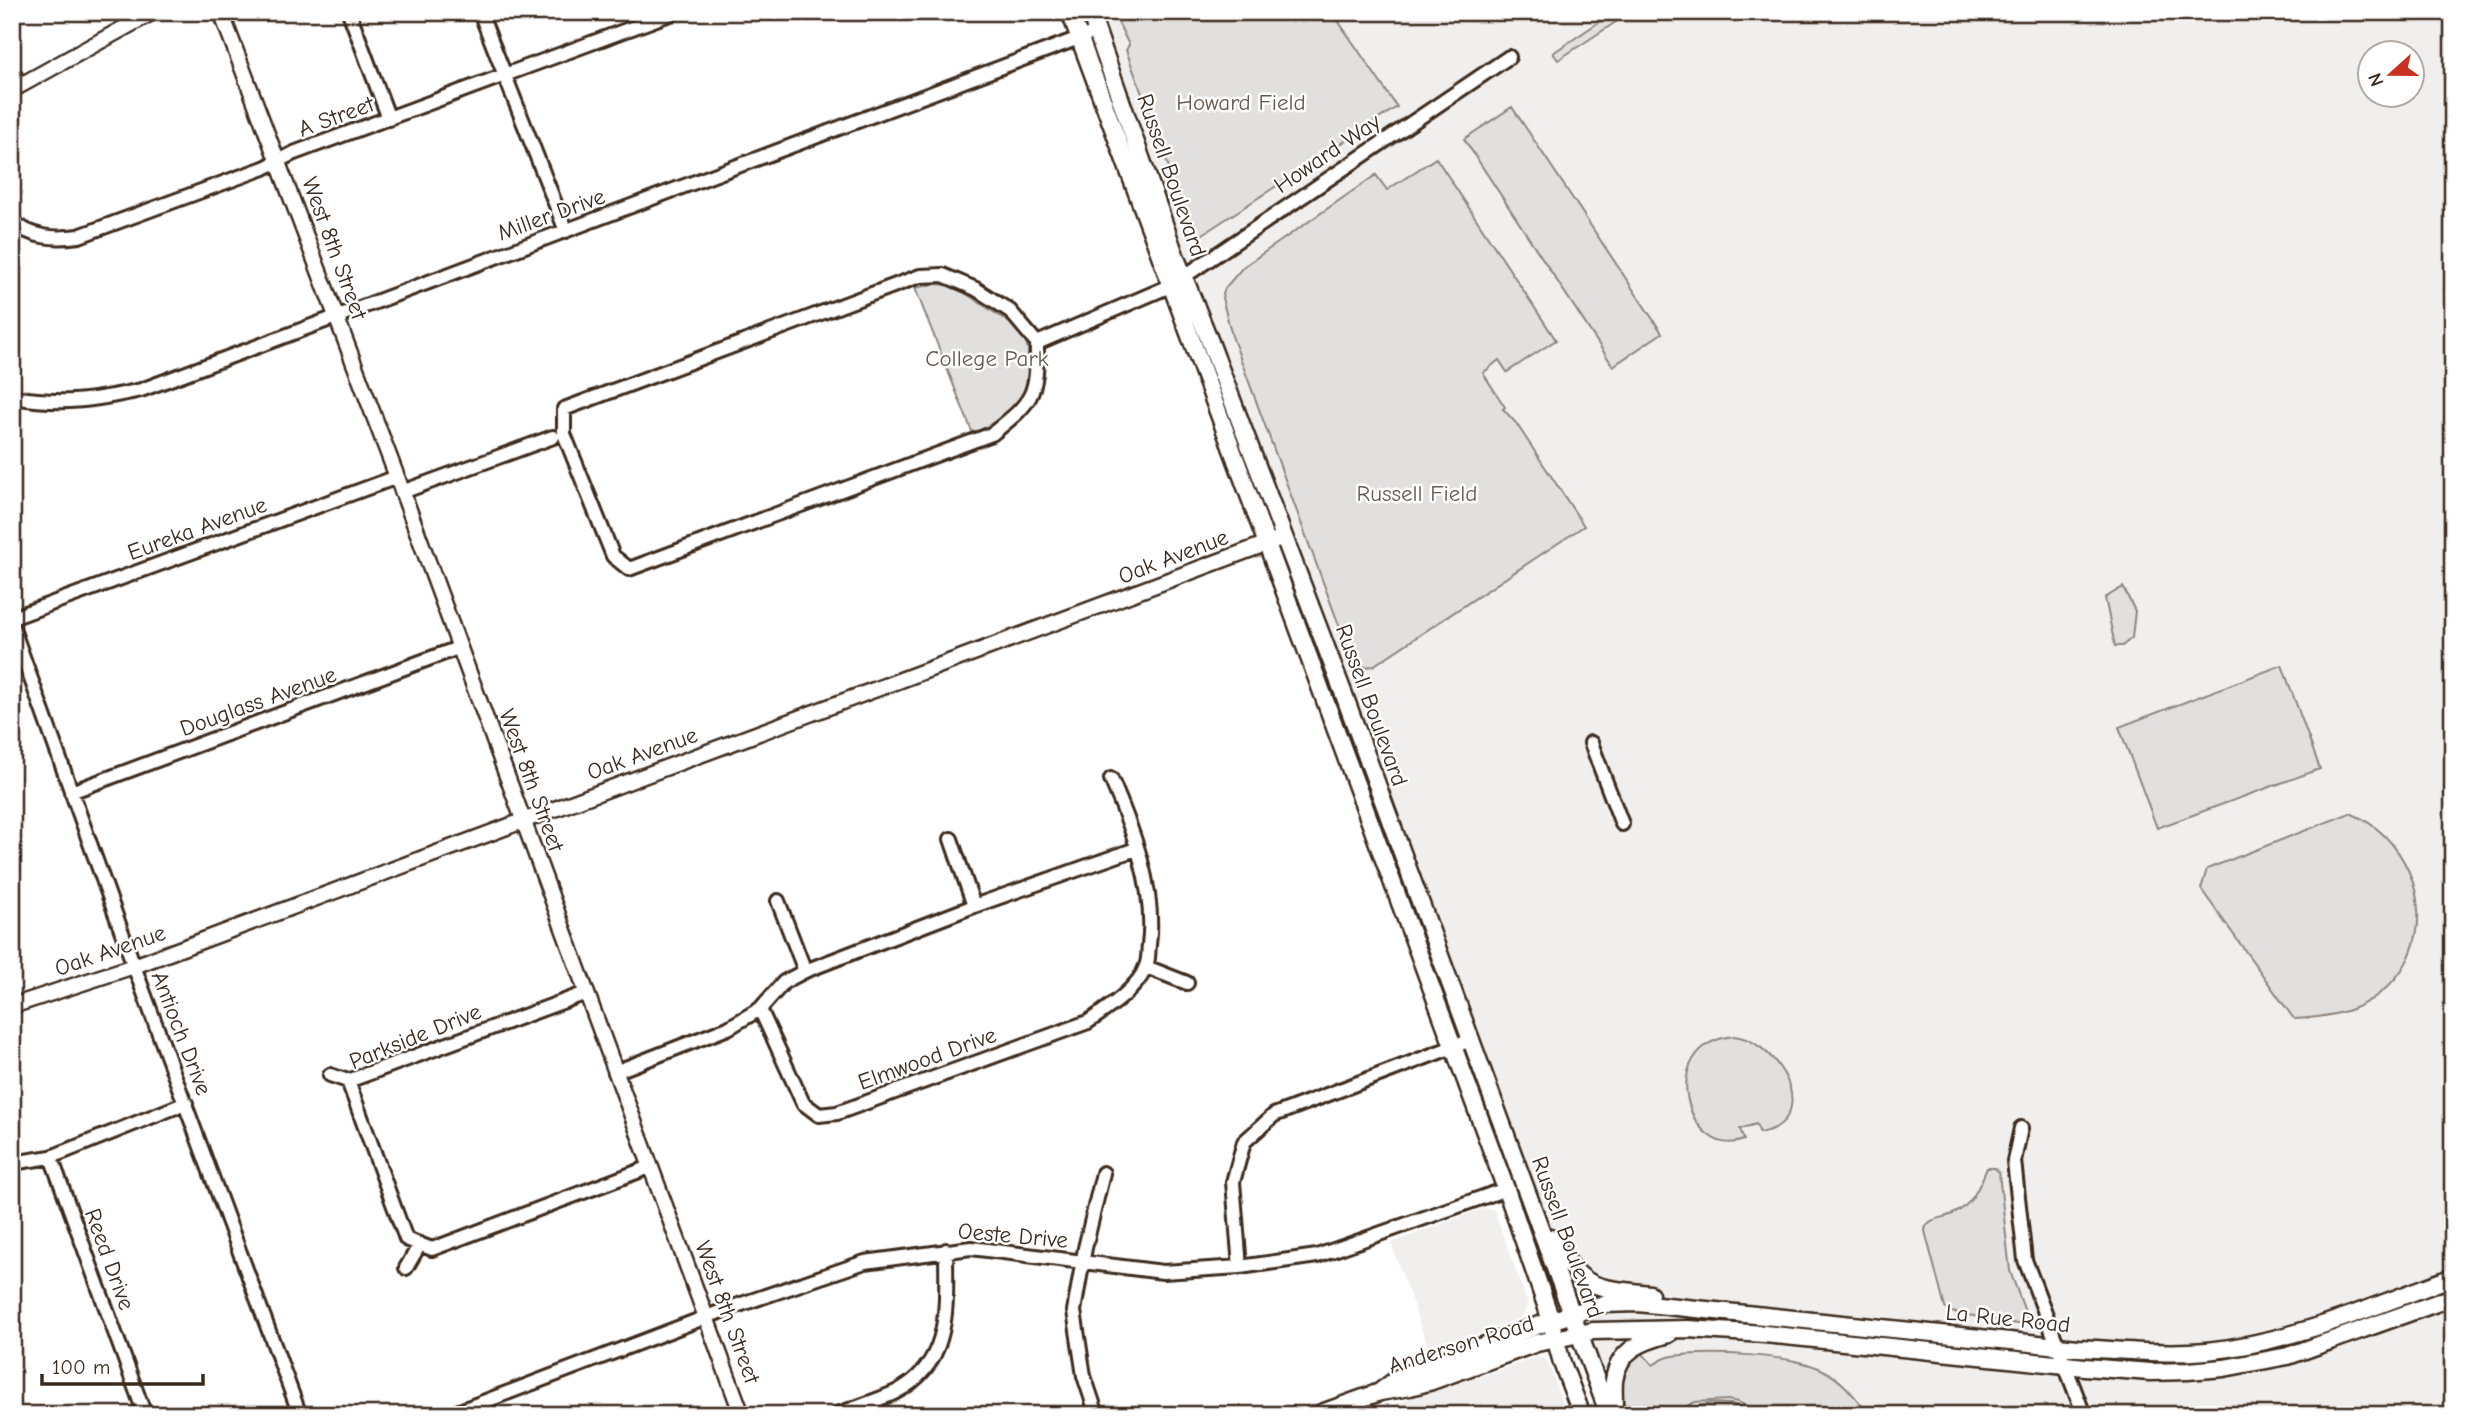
<svg xmlns="http://www.w3.org/2000/svg" width="2465" height="1427" font-family="'Comic Neue',sans-serif">
	<rect width="100%" height="100%" fill="#fff"/>
	<filter id="ink" filterUnits="userSpaceOnUse"><feTurbulence type="fractalNoise" baseFrequency=".0143" numOctaves="2"/><feDisplacementMap in="SourceGraphic" scale="14" xChannelSelector="R" yChannelSelector="G"/><feConvolveMatrix kernelMatrix="1 2 1 2 8 2 1 2 1" color-interpolation-filters="sRGB"/></filter>
	<g filter="url(#ink)">
		<path fill="#f1efee" fill-rule="evenodd" d="M1095,12H2453V1415H1614ZM2370,52H2412V94H2370Z
			M1484,1208L1494,1210L1528,1304L1522,1317L1430,1353L1391,1243Z
			M1538,1356L1548,1362L1567,1415H1366L1454,1382L1491,1373Z"/>
		<path fill="#e2e0de" stroke="#8e857e" stroke-width="2" d="M1113,12H1332L1397,107L1200,236L1187,217L1126,50L1129,45Z
			M1614,12H1631L1558,60L1553,53Z
			M1512,107L1662,333L1613,366L1464,139Z
			M1436,158L1556,340L1507,372L1499,360L1483,373L1505,407L1503,409L1516,423L1584,526L1373,666L1365,667L1354,660L1350,655L1232,336L1222,298L1225,288L1243,267L1376,175L1387,190Z
			M934,284L953,285L1010,323L1023,335L1028,349L1027,388L1024,397L1013,411L973,434L915,288Z
			M2123,587L2135,611L2132,638L2122,646H2115L2105,598Z
			M2282,665L2320,769L2157,828L2119,727Z
			M2350,813C2377,824 2397,845 2409,872C2433,927 2409,987 2352,1009C2333,1016 2314,1018 2294,1019L2201,889L2207,869Z
			M1734,1036C1770,1039 1817,1103 1775,1128C1771,1130 1764,1132 1760,1133L1756,1124L1740,1129L1744,1140C1688,1162 1653,1044 1734,1036Z
			M1987,1168H1995L1999,1173L2010,1271L2028,1320L2023,1325L1951,1312L1945,1308L1925,1231C1926,1217 1944,1219 1955,1213C1973,1204 1979,1186 1987,1168Z
			M1642,1353L1653,1365C1659,1361 1665,1357 1673,1356C1709,1351 1790,1354 1823,1370C1843,1380 1855,1397 1869,1415H1812L1810,1413L1807,1415H1766L1738,1402L1727,1400L1695,1402L1669,1415H1626C1622,1394 1615,1362 1642,1353Z
			M1711,1403L1732,1404L1761,1415H1675L1690,1408Z"/>
		<g fill="none" stroke-linecap="round" stroke-linejoin="round">
			<g stroke="#3b2a1e" stroke-width="18">
				<path id="minor" d="M349,12L389,119
					M480,12L566,231
					M12,71L21,85
					M12,220C30,239 56,239 79,236L264,168L294,153L675,12
					M1037,343C1037,397 1033,401 992,434L629,569L613,556L564,434V409L920,276L943,275L976,289L1010,311L1037,343L1170,286L1509,57
					M12,397C63,405 92,401 141,390L1087,35
					M402,492L553,437
					M12,618L397,477
					M12,626L134,966L300,1415
					M1591,743L1622,824
					M71,792L458,648
					M951,839L974,906
					M778,901L805,971
					M1146,967L1187,983
					M586,993L348,1081L406,1239L432,1249L650,1167
					M760,1009L803,1103L819,1115L837,1113L1088,1022C1107,1009 1139,988 1146,966C1149,960 1148,952 1149,945C1156,889 1133,830 1111,779
					M615,1072L728,1028L760,1009L784,982L805,971L974,906L1136,849
					M330,1075L348,1081
					M2021,1128L2014,1161L2025,1260L2084,1415
					M51,1157L145,1415
					M12,1163L51,1157L186,1103
					M1240,1267L1233,1182L1244,1142L1274,1115L1471,1040
					M406,1268L420,1244
					M449,1415L730,1308L865,1262L971,1248L1163,1272L1240,1267L1317,1256L1506,1189
					M836,1415C856,1407 877,1401 896,1392C953,1363 946,1304 946,1250
					M1097,1415L1084,1376L1074,1311L1085,1248L1103,1173"/>
			</g>
			<g stroke="#3b2a1e" stroke-width="19">
				<path id="tertiary" d="M221,12L397,477L742,1415
					M12,90L153,12
					M12,1006L134,966L1284,537"/>
			</g>
			<g stroke="#3b2a1e" stroke-width="21">
				<path id="secondary" d="M1070,12L1506,1189L1547,1308L1562,1363L1582,1415
					M1090,12L1176,258L1207,334L1343,692L1609,1415
					M1551,1238C1585,1290 1590,1287 1650,1294
					M1381,1391L1401,1376L1550,1321L1604,1304L1638,1303L2078,1348C2121,1350 2163,1355 2207,1351C2293,1342 2372,1307 2453,1277
					M1316,1415L1380,1392L1410,1387L1432,1381L1537,1343L1593,1331L1688,1329L1765,1334L2085,1367L2150,1372L2188,1371L2224,1368L2288,1356L2453,1297
					M1613,1415C1615,1403 1613,1392 1614,1381C1618,1349 1643,1341 1669,1334"/>
			</g>
			<use href="#minor" stroke="#fff" stroke-width="12"/>
			<use href="#tertiary" stroke="#fff" stroke-width="14"/>
			<use href="#secondary" stroke="#fff" stroke-width="16"/>
		</g>
	</g>
	<g text-anchor="middle" stroke-width="5" stroke-linejoin="round" paint-order="stroke">
		<g font-size="23" fill="#65584e" stroke="#fff">
			<text x="1241" y="110">Howard Field</text>
			<text x="987" y="366">College Park</text>
			<text x="1417" y="501">Russell Field</text>
		</g>
		<g font-size="23" fill="#3b2a1e" stroke="#fff">
			<text transform="translate(336 116) rotate(-20)" y="8">A Street</text>
			<text transform="translate(1327 153) rotate(-34)" y="8">Howard Way</text>
			<text transform="translate(1172 175) rotate(71)" y="8">Russell Boulevard</text>
			<text transform="translate(551 214) rotate(-20)" y="8">Miller Drive</text>
			<text transform="translate(335 248) rotate(70)" y="8">West 8th Street</text>
			<text transform="translate(197 528) rotate(-20)" y="8">Eureka Avenue</text>
			<text transform="translate(1173 556) rotate(-21)" y="8">Oak Avenue</text>
			<text transform="translate(258 701) rotate(-20)" y="8">Douglass Avenue</text>
			<text transform="translate(1372 705) rotate(70)" y="8">Russell Boulevard</text>
			<text transform="translate(642 753) rotate(-20)" y="8">Oak Avenue</text>
			<text transform="translate(532 780) rotate(70)" y="8">West 8th Street</text>
			<text transform="translate(110 950) rotate(-19)" y="8">Oak Avenue</text>
			<text transform="translate(182 1033) rotate(69)" y="8">Antioch Drive</text>
			<text transform="translate(415 1036) rotate(-22)" y="8">Parkside Drive</text>
			<text transform="translate(927 1058) rotate(-20)" y="8">Elmwood Drive</text>
			<text transform="translate(1013 1235) rotate(5)" y="8">Oeste Drive</text>
			<text transform="translate(1568 1237) rotate(70)" y="8">Russell Boulevard</text>
			<text transform="translate(110 1259) rotate(70)" y="8">Reed Drive</text>
			<text transform="translate(728 1312) rotate(70)" y="8">West 8th Street</text>
			<text transform="translate(2008 1318) rotate(6)" y="8">La Rue Road</text>
			<text transform="translate(1461 1344) rotate(-17)" y="8">Anderson Road</text>
		</g>
	</g>
	<rect width="2465" height="1427" fill="none" stroke="#fff" stroke-width="42"/>
	<rect x="21" y="21" width="2423" height="1385" fill="none" stroke="#3b2a1e" stroke-width="2.5" filter="url(#ink)"/>
	<g transform="translate(2391 74) rotate(249)"><circle r="33" fill="#ffffff" stroke="#b1aaa5" stroke-width="2"/>
	<path d="M0-5L12 26L0 18L-12 26Z" fill="#c8321e"/>
	<text y="-10" font-size="19" font-weight="bold" text-anchor="middle" fill="#3b2a1e">N</text>
	</g>
	<path d="M42 1374v10h161v-10" fill="none" stroke="#3b2a1e" stroke-width="3.5"/>
	<text x="52" y="1374" font-size="21" fill="#3b2a1e" stroke="#ffffff" stroke-width="5" paint-order="stroke">100 m</text>
</svg>
